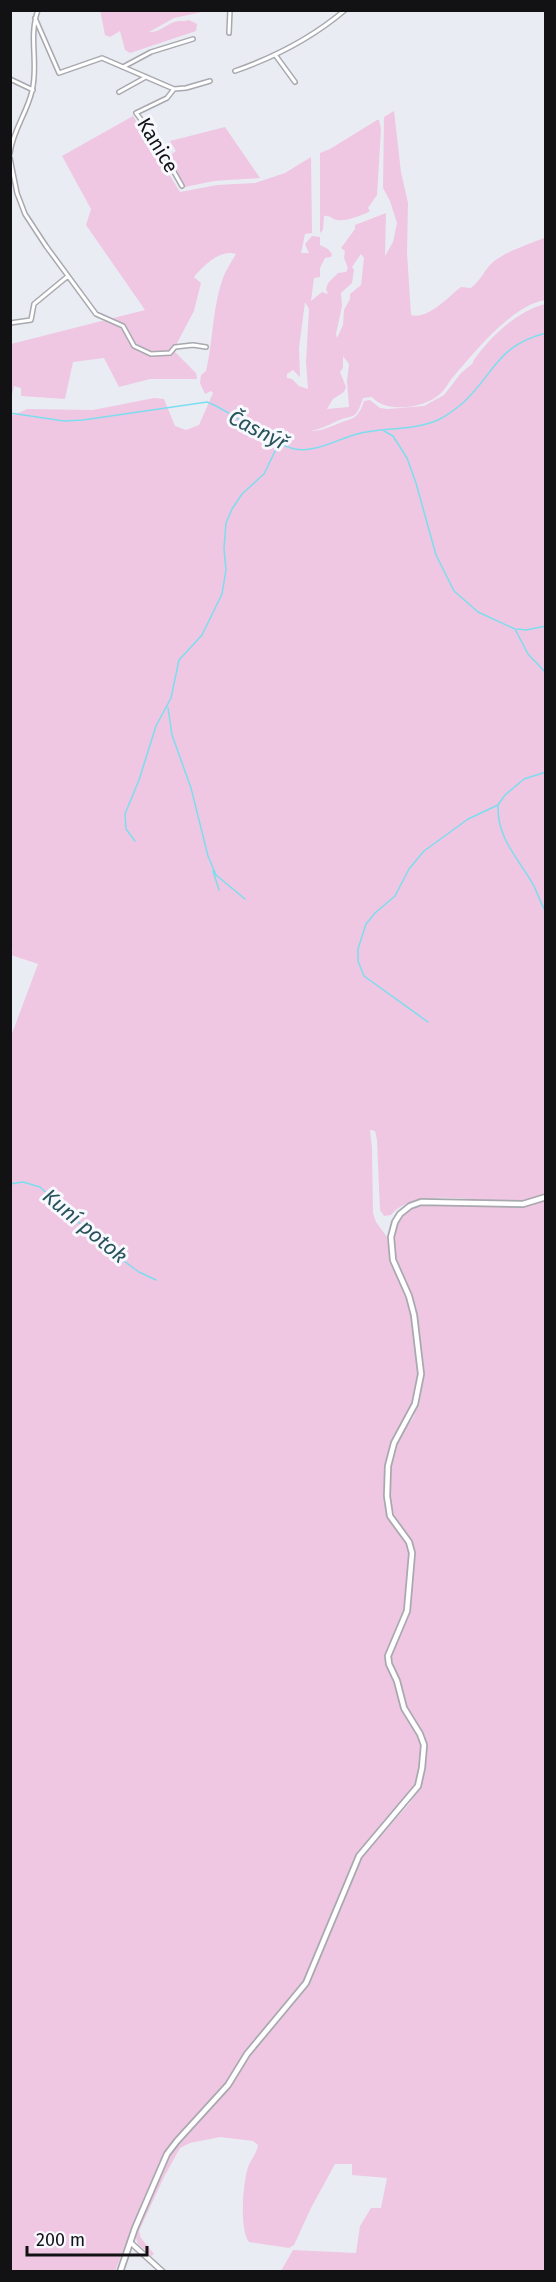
<svg xmlns="http://www.w3.org/2000/svg" width="556" height="2282" font-family="'Fira Sans',sans-serif">
	<rect width="100%" height="100%" fill="#eaecf3"/>
	<path fill="#efc7e2" fill-rule="evenodd" d="M100,10H206V11L174,18L149,32C158,33 164,26 174,22C180,20 183,22 189,20L197,24L196,31L130,53L125,50L120,31L110,37L105,35Z
		M394,111L401,172L408,203L407,252L411,315C428,320 448,297 461,287L471,288C478,282 481,277 486,270C496,254 527,245 544,238L545,300C513,305 475,351 454,376C449,381 446,389 440,394C425,408 386,414 372,397L363,398C355,423 353,413 335,422C327,426 320,429 311,431C320,431 327,428 335,425C352,417 357,422 364,401L370,400L380,408L388,409L424,406L444,395L461,373L473,363V361C491,336 516,312 545,304V1194C538,1197 531,1200 523,1201C487,1205 416,1184 391,1215L384,1216L380,1210L377,1140L375,1131L370,1130L372,1148L373,1213L376,1222L387,1237L390,1261L406,1297L412,1316L418,1365V1380L412,1403L391,1442L385,1465L384,1496L387,1517L407,1543L409,1553L404,1610L388,1647L386,1665L394,1682L401,1709L418,1735L421,1745L420,1767L415,1785L404,1800L356,1854L304,1981L245,2052L226,2083L174,2139L164,2153L143,2200L115,2271H11L10,1039L38,964L11,955V950L14,951L11,949V414L14,415L27,409L93,410L154,398L164,399L175,426L186,430L199,425L213,393L211,391L205,394L200,383L201,375L206,371C213,341 212,314 221,284C224,273 230,264 236,254C220,249 203,266 194,277L201,283L194,311L176,345L175,352L196,373L197,379H150L119,387L104,358L73,362L65,399L21,396V388L14,386L12,395L11,344L145,310L86,225L91,209L62,156L133,116L180,192L217,185L255,183L285,173L311,157L312,233L305,234L301,253H309L305,244L312,236L320,237V245L328,249L332,254L331,257L325,258L320,268V277L314,278L311,301L322,292L328,294L326,289L328,283L338,273L346,272L348,268L344,258L345,251L341,248L355,229V225L386,213L385,256L393,242L397,223L390,201L383,188L384,117ZM361,254L364,258L361,285L350,294V299L344,310L343,325L337,338L340,351L336,334L342,306L341,293L352,283L354,270L352,267ZM305,302L309,309L306,362L308,389L299,386L292,379L287,378V374L293,370L300,377L299,348ZM343,356L349,364L347,381L349,407L327,409L333,399L344,392L346,387L340,372L343,368Z
		M377,120H379L381,129L377,195L368,208L370,211C364,215 344,222 337,220C331,219 330,215 324,216L323,230L320,233V153L330,149Z
		M225,127L260,178L214,181L185,187L167,157L176,151L170,141Z
		M545,1200V2271H281L293,2250L356,2253L360,2226L371,2208H381L387,2178L352,2175V2164H335L311,2208L294,2245L289,2248L249,2242C239,2229 243,2183 248,2167C251,2159 257,2153 258,2145L253,2141L220,2137L190,2143L180,2148L164,2177L139,2231L141,2238L154,2254L151,2256L138,2244L135,2236L170,2156L179,2143L231,2086L250,2055L309,1984L361,1858L409,1804L420,1788L423,1777L427,1744L423,1733L407,1707L391,1657L410,1612L415,1552L412,1541L393,1514L390,1496L391,1466L400,1437L413,1418L418,1405L424,1374L417,1314L412,1295L396,1259L394,1229L402,1214L414,1207L442,1204L523,1207Z"/>
	<g fill="none" stroke-linecap="round" stroke-linejoin="round">
		<path stroke="#7cddee" stroke-width="1.5" d="M10,413L64,421L83,420L207,402C238,414 262,441 295,449C315,453 338,439 357,434C383,427 412,431 438,420C446,416 457,408 464,402C495,372 498,345 546,333
			M384,431L393,436L407,458L416,483L436,555L454,591L478,612L515,629L528,654L546,673
			M517,629L526,630L546,626
			M168,708L172,735L191,788L208,856L216,875L245,899
			M498,806C497,839 519,859 534,886C538,895 541,904 546,912
			M135,841L126,829L125,814L139,780L156,726L171,698L179,660L202,635L222,594L226,570L224,549L226,523L232,509L242,494L264,474L279,443
			M213,871L219,890
			M428,1022L364,976L358,961V949L366,924L375,913L395,896L409,869L424,851L468,819L498,805L505,795L524,779L546,772
			M10,1184L23,1182L40,1187L109,1250L139,1272L156,1280"/>
		<g stroke="#a8a9af" stroke-width="6">
			<path id="minor" d="M35,18L59,73L102,58L174,89L186,88L210,81
				M229,33L230,10
				M276,56L295,82
				M123,67L151,52L193,39
				M235,71C275,57 312,38 345,10
				M10,79L33,90
				M174,89L167,98L136,113L153,135L182,186
				M119,92L146,77
				M10,153C13,130 27,113 32,91C39,64 28,37 38,10
				M10,158L17,193L25,214L46,246L96,314L123,326L134,346L151,354L170,353L175,347L193,345L206,347
				M10,323L31,320L34,304L68,276"/>
		</g>
		<g stroke="#a8a9af" stroke-width="7">
			<path id="tertiary" d="M130,2242L163,2272"/>
		</g>
		<g stroke="#a8a9af" stroke-width="8">
			<path id="secondary" d="M120,2272L135,2228L167,2154L177,2141L228,2085L247,2054L306,1983L359,1856L418,1786L422,1768L424,1745L420,1734L404,1708L397,1681L389,1664L388,1656L407,1611L412,1553L409,1542L390,1516L387,1496L388,1466L394,1443L415,1404L421,1374L414,1315L409,1296L393,1260L391,1237L395,1222L400,1214L410,1206L421,1202L523,1204L546,1197"/>
		</g>
		<use href="#minor" stroke="#fff" stroke-width="3"/>
		<use href="#tertiary" stroke="#fff" stroke-width="4"/>
		<use href="#secondary" stroke="#fff" stroke-width="4.5"/>
	</g>
	<g text-anchor="middle" stroke-width="6" stroke-linejoin="round" paint-order="stroke">
		<g font-size="20" fill="#121214" stroke="#f8f9ff">
			<text transform="translate(158 145) rotate(59)" y="7">Kanice</text>
		</g>
		<g font-size="21" font-style="italic" fill="#27525a" stroke="#f8f9ff">
			<text transform="translate(258 430) rotate(27)" y="7">Časnýř</text>
			<text transform="translate(85 1226) rotate(40)" y="7">Kuní potok</text>
		</g>
	</g>
	<rect width="556" height="2282" fill="none" stroke="#121214" stroke-width="24"/>
	<path d="M27 2246v9h120v-9" fill="none" stroke="#121214" stroke-width="3"/>
	<text x="36" y="2246" font-size="18" fill="#121214" stroke="#f8f9ff" stroke-width="4.5" paint-order="stroke">200 m</text>
</svg>
